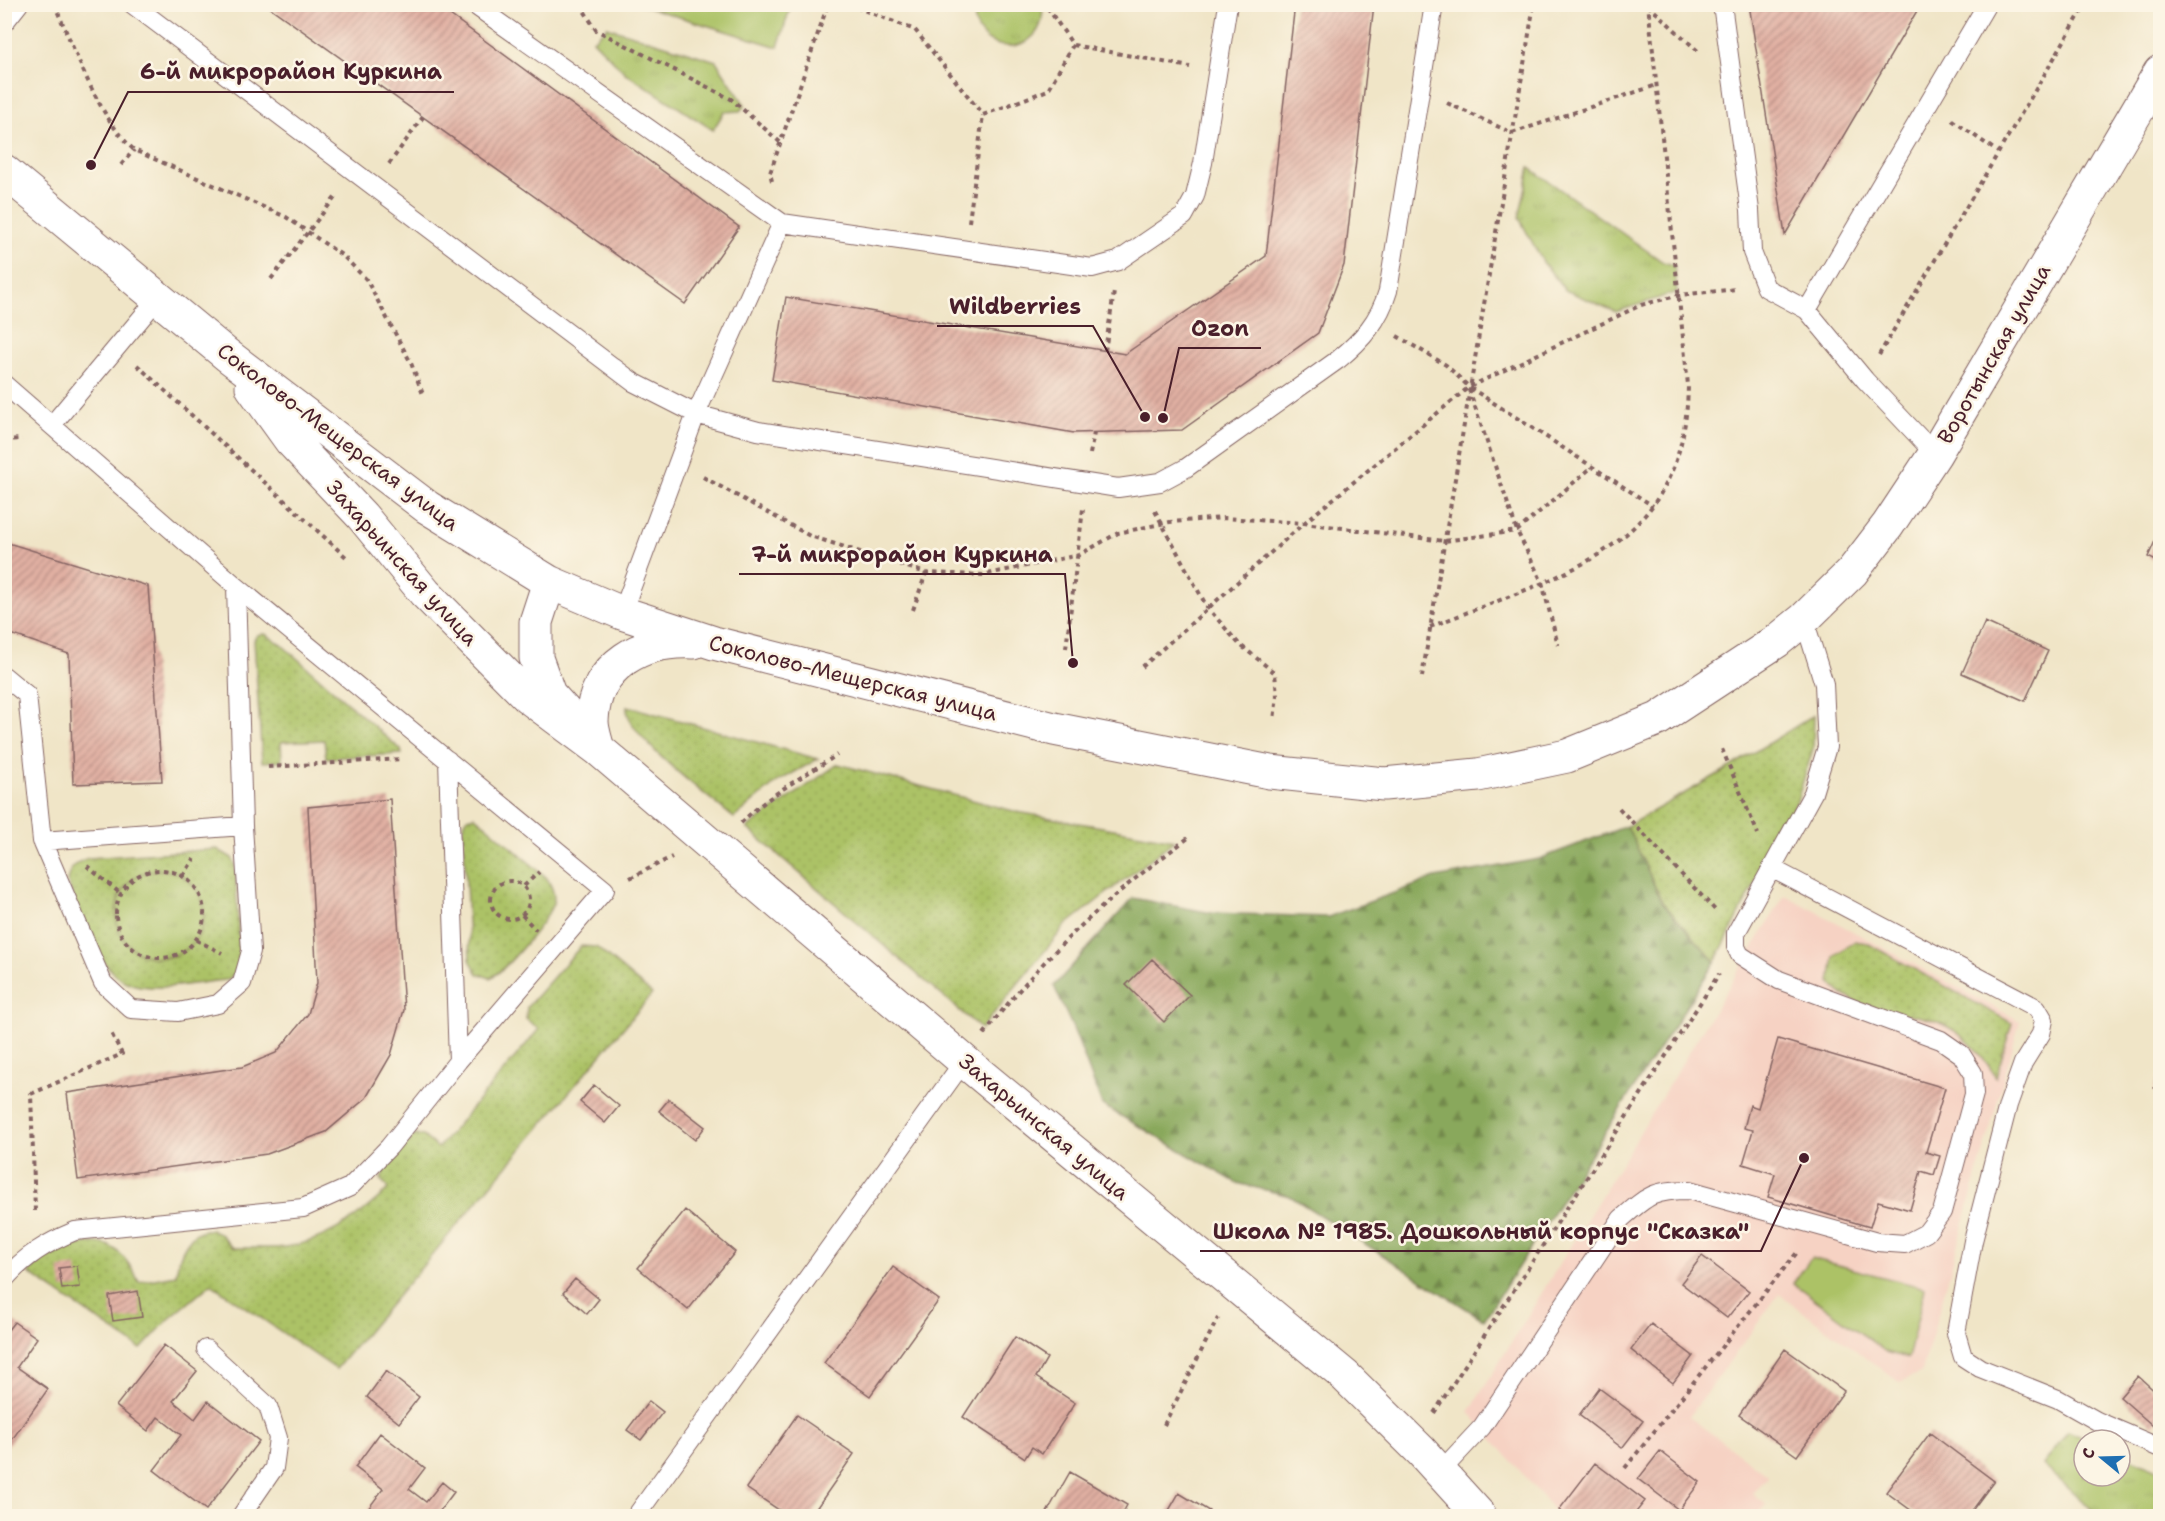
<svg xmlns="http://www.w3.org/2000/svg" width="2165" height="1521" font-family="'Shantell Sans',sans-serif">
	<defs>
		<pattern id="grass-dots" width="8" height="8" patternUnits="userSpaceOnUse" patternTransform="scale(1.5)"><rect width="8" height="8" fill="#acc266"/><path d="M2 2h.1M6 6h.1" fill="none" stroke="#96a659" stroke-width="1.8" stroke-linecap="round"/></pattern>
		<pattern id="forest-firs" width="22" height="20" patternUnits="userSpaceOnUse" patternTransform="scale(1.5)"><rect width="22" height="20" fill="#89a85b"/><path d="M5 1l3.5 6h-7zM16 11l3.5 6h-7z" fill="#72884b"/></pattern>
		<pattern id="park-tufts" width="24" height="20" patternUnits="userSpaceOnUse" patternTransform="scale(1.5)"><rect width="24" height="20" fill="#acc266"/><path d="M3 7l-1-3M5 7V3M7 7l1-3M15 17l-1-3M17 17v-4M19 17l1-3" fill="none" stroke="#96a659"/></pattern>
		<pattern id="building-hatch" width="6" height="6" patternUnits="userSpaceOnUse" patternTransform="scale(1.5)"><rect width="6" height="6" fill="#e1b0a3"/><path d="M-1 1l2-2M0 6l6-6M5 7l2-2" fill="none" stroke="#b88f85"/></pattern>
	</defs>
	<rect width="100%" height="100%" fill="#fcf5e5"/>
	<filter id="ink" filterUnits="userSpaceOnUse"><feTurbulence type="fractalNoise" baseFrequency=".0167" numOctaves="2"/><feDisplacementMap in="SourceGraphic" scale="12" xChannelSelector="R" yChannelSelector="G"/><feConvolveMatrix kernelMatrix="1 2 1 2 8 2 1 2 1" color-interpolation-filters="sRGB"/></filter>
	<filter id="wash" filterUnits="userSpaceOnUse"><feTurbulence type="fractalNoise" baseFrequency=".008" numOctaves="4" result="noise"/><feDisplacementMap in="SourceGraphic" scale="24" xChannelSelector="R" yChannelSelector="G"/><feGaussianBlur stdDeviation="1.35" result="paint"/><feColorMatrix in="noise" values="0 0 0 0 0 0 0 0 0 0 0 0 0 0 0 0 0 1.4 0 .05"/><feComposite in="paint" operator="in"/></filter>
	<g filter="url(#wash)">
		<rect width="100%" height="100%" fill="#f0e5c7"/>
		<path fill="#f6d2c3" d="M1785,895L2020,1021L1922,1372L1899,1382L1779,1294L1689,1417L1769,1476L1752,1492L1767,1505L1754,1516H1559L1469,1412Z"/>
		<path fill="url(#grass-dots)" stroke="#7b7048" stroke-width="1.5" d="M265,634L282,645L401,750L402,754L326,758L324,740L281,742L282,761L262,762L254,640L257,635Z
			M627,706L818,759L777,782L734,818C711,798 622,734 627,706Z
			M1814,715L1813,749L1797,801L1715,962L1662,902L1627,826L1722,772Z
			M838,764L1017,812L1175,840L1066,925L981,1029L747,828Z
			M475,816L546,877C550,884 554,890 554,899C553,914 504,973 490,978L478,974L470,960L463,826L467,818Z
			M217,849L232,858L235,865L240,962L234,975L227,980C198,982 163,991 135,985C98,978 80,912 67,881C70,867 76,862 89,858Z
			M1855,941L1867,943L2012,1023L1996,1077C1983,1056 1964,1033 1940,1023C1905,1008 1853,1014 1830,982L1834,956Z
			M581,946L596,947L652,994L336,1369L211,1284L168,1320L141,1349L29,1273C40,1260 53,1254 69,1248C106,1234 123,1249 139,1282L176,1275C178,1256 191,1221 217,1232C225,1235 225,1244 234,1248C250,1247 269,1249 285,1247C325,1242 361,1216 389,1188L381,1180L383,1173L414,1135L423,1136L438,1148L539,1029L526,1019L527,1007Z"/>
		<path fill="url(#forest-firs)" stroke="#6a6443" stroke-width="1.5" d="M1627,826L1662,902L1715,962L1484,1320L1290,1196L1237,1183L1102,1105L1075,1033L1054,986L1133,898L1212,913L1328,917L1435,878L1539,859Z"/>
		<path fill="url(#park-tufts)" stroke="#7b7048" stroke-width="1.5" d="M1042,4C1050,61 966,59 975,5Z
			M607,27L716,61L745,105L740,111L724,112L713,130L625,73L593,40Z
			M1530,168L1663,262L1674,265L1677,292L1616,312L1565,290L1543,262L1519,218Z
			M116 914a44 44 0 1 1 88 0a44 44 0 1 1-88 0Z
			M2068,1431L2089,1440H2084V1476H2120V1454L2160,1471V1516H2099L2043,1465Z"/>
		<path fill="#acc266" stroke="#7b7048" stroke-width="1.5" d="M640,5H791L778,47Z
			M1811,1258L1925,1288L1908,1358L1886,1352L1793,1283Z"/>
		<g id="blocks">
			<path fill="url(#building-hatch)" d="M265,4H435L739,227L685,304Z
				M1295,4H1374L1344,265L1318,333L1182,430L1074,433L772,380L786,297L1125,354L1266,256Z
				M1749,4H1921L1785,235Z
				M5,476H7L8,543L148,586L162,781L73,784L69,654L5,632Z
				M2160,530V563L2148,557Z
				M1985,622L2048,651L2025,701L1962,673Z
				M390,799L404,1010L391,1055L366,1098L326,1132L267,1154L78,1180L67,1093L242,1067L276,1053L308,1014L317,983L308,807Z
				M1152,959L1190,995L1164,1022L1126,985Z
				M1778,1039L1945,1088L1926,1152L1940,1156L1934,1175L1921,1171L1910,1210L1878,1201L1870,1227L1768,1197L1775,1174L1743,1164L1753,1130L1744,1128L1750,1105L1758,1108Z
				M2160,1075V1091L2154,1088Z
				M594,1085L619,1106L605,1123L580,1102Z
				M669,1099L705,1127L695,1140L659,1111Z
				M685,1210L735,1252L688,1310L638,1268Z
				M1702,1256L1749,1291L1727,1318L1681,1283Z
				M77,1266L80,1287L62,1289L59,1268Z
				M893,1267L939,1300L870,1396L824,1363Z
				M575,1279L599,1299L587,1314L563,1293Z
				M138,1291L142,1317L113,1321L109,1296Z
				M14,1322L37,1338L17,1367L48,1389L4,1451V1335Z
				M1651,1324L1693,1356L1673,1383L1631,1350Z
				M1015,1337L1047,1358L1036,1377L1075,1403L1042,1454L1032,1447L1025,1458L963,1417Z
				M164,1345L197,1371L173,1401L195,1419L208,1401L259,1441L206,1510L154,1470L181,1435L158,1417L148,1431L116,1406Z
				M1785,1349L1844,1391L1797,1456L1739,1415Z
				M386,1371L419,1397L399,1423L367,1397Z
				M2138,1376L2160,1396V1416L2153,1426L2120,1397Z
				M1599,1388L1643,1421L1622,1448L1579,1415Z
				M649,1401L663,1412L641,1440L627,1430Z
				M797,1415L854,1454L811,1516H788L746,1488Z
				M380,1433L425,1468L409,1489L426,1502L442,1482L454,1492L436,1516H378L368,1509L383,1489L355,1467Z
				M1930,1433L1994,1481L1968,1516H1919L1886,1492Z
				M1660,1451L1700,1482L1679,1510L1638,1479Z
				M1595,1463L1645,1501L1633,1516H1567L1559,1510Z
				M1070,1472L1127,1505L1121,1516H1045Z
				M1179,1493L1209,1511L1206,1516H1175L1168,1512Z"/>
		</g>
	</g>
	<g filter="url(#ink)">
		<use href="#blocks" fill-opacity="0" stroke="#846462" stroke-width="1.5"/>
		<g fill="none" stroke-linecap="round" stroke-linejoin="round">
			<g stroke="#846462" stroke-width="20">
				<path id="service" d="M132,4L633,382L696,414L758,431L1118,488L1160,482L1186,468L1339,359C1362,340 1379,321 1388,291L1434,4
					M473,4L782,223L1092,268L1118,261L1184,216L1195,196L1203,163L1228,4
					M1722,4L1750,210L1752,252L1766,288L1807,310L1865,380L1935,454
					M4,23L19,4
					M1807,310L1987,4
					M4,384L236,586L605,890L458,1061L389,1147L350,1187L303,1208L75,1231C46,1243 25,1256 4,1280
					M52,425L158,298
					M622,613L696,414L782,223
					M4,676L27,695L42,841L103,983L131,1009L178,1012L218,1004L242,983L251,951L243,826L236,586
					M448,760L458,1061
					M42,841L243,826
					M1773,869L2037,1008L2044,1020L2041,1034L2023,1063L2008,1105L1973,1241L1956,1333L1963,1357L1980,1368L2058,1399L2097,1421L2160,1448
					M206,1349L268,1406L278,1438L274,1468L241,1516
					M1440,1472L1482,1427L1621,1219C1647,1196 1653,1190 1689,1190L1877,1242L1905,1244L1926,1233L1942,1212L1974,1094L1973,1073L1961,1054L1941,1040L1779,980L1740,955L1736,947V933L1813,793L1827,747L1824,684L1804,619
					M636,1516L964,1061"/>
			</g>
			<g stroke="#846462" stroke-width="35">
				<path id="tertiary" d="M4,171L227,355L427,507L549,582L622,613L714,643L1054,729L1270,772L1384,784L1478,775L1567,756L1658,719L1777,641L1804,619L1852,572L1888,525L1935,454L2160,72
					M252,387L291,441L362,516L425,593L527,696L598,749L964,1061L1345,1376L1421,1451L1480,1516
					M549,582L536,622V658L549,694L569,716
					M598,749C596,741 592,730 592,721C594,664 643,639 694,642"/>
			</g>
			<path stroke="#846462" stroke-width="4" stroke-dasharray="4.5 4.5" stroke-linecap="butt" d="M54,4C76,51 97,116 134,150L286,217L343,256L366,279L411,363L424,397
				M580,4L596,30L731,99L781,143
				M848,4L915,30L983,115
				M1648,5L1700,53
				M1073,45L1190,67
				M1447,103L1512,133L1657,85
				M1952,120L1998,152
				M389,164L423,117
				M121,165L134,150
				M772,181L770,173L828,4
				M969,222L983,115L1048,90L1073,45L1045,4
				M271,279L337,195
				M1397,336L1446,365L1469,387L1653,506
				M1105,351L1114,292
				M1879,355L2086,4
				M137,365L346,557
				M1469,389L1517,531L1542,582L1558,645
				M4,440L22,439
				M1090,454L1094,433
				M703,477L810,536L926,573L983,575L1079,555L1118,533L1170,522L1224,518L1304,523L1444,541L1517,531L1592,467
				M1155,511L1207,607L1239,644L1275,673L1277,696L1274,720
				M913,610L926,573
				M1430,627C1560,574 1685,553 1688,385L1648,4
				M1066,648L1083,509
				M1142,667L1304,523L1469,387L1641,305L1680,295L1736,289
				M1422,677L1534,4
				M1722,749L1758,834
				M268,767L401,759
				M1619,808L1717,912
				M741,823C768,795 804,776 837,755
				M87,866L121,894
				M116 914a44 44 0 1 1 88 0a44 44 0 1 1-88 0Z
				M183,876L194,859
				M630,878L672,857
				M491 900a19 19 0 1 1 38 0a19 19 0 1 1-38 0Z
				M524,886L539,872
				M522,915L536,930
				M196,940L222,953
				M984,1034C1046,952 1109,896 1191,836
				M35,1211L31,1094L122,1054L110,1031
				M1434,1413L1719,974
				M1164,1425L1218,1318
				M1625,1468L1799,1250"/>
			<use href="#service" stroke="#fff" stroke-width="18"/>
			<use href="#tertiary" stroke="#fff" stroke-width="33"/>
		</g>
	</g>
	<g text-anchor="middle" stroke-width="5" stroke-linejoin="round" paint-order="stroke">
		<g font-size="21" fill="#4a1f2b" stroke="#fcf5e5">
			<text transform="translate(1994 354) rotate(-60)" y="7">Воротынская улица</text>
			<text transform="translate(338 437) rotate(37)" y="7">Соколово-Мещерская улица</text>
			<text transform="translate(402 563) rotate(48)" y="7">Захарьинская улица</text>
			<text transform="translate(853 678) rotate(14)" y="7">Соколово-Мещерская улица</text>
			<text transform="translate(1044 1127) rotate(40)" y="7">Захарьинская улица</text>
		</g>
	</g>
	<path fill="none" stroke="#4a1f2b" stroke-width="2" d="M91 165L128 92H454M1145 417L1093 326H937M1163 418L1179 348H1261M1073 663L1065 574H739M1804 1158L1761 1251H1200"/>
	<g fill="#4a1f2b" stroke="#fcf5e5" stroke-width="2">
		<circle cx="91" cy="165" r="6"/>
		<circle cx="1145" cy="417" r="6"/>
		<circle cx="1163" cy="418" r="6"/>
		<circle cx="1073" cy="663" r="6"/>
		<circle cx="1804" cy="1158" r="6"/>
	</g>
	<g font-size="22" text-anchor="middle" font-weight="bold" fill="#4a1f2b" stroke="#fcf5e5" stroke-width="5" stroke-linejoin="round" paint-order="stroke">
		<text x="291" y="79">6-й микрорайон Куркина</text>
		<text x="1015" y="314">Wildberries</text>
		<text x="1220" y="336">Ozon</text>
		<text x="902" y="562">7-й микрорайон Куркина</text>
		<text x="1481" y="1239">Школа № 1985. Дошкольный корпус "Сказка"</text>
	</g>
	<rect width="2165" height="1521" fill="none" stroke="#fcf5e5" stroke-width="24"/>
	<g transform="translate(2102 1458) rotate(289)"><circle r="28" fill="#fcf5e5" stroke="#b59f9b" stroke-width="1.5"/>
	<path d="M0-4.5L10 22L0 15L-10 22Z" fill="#1f6fb2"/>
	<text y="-9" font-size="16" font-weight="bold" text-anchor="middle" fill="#4a1f2b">С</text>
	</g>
</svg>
